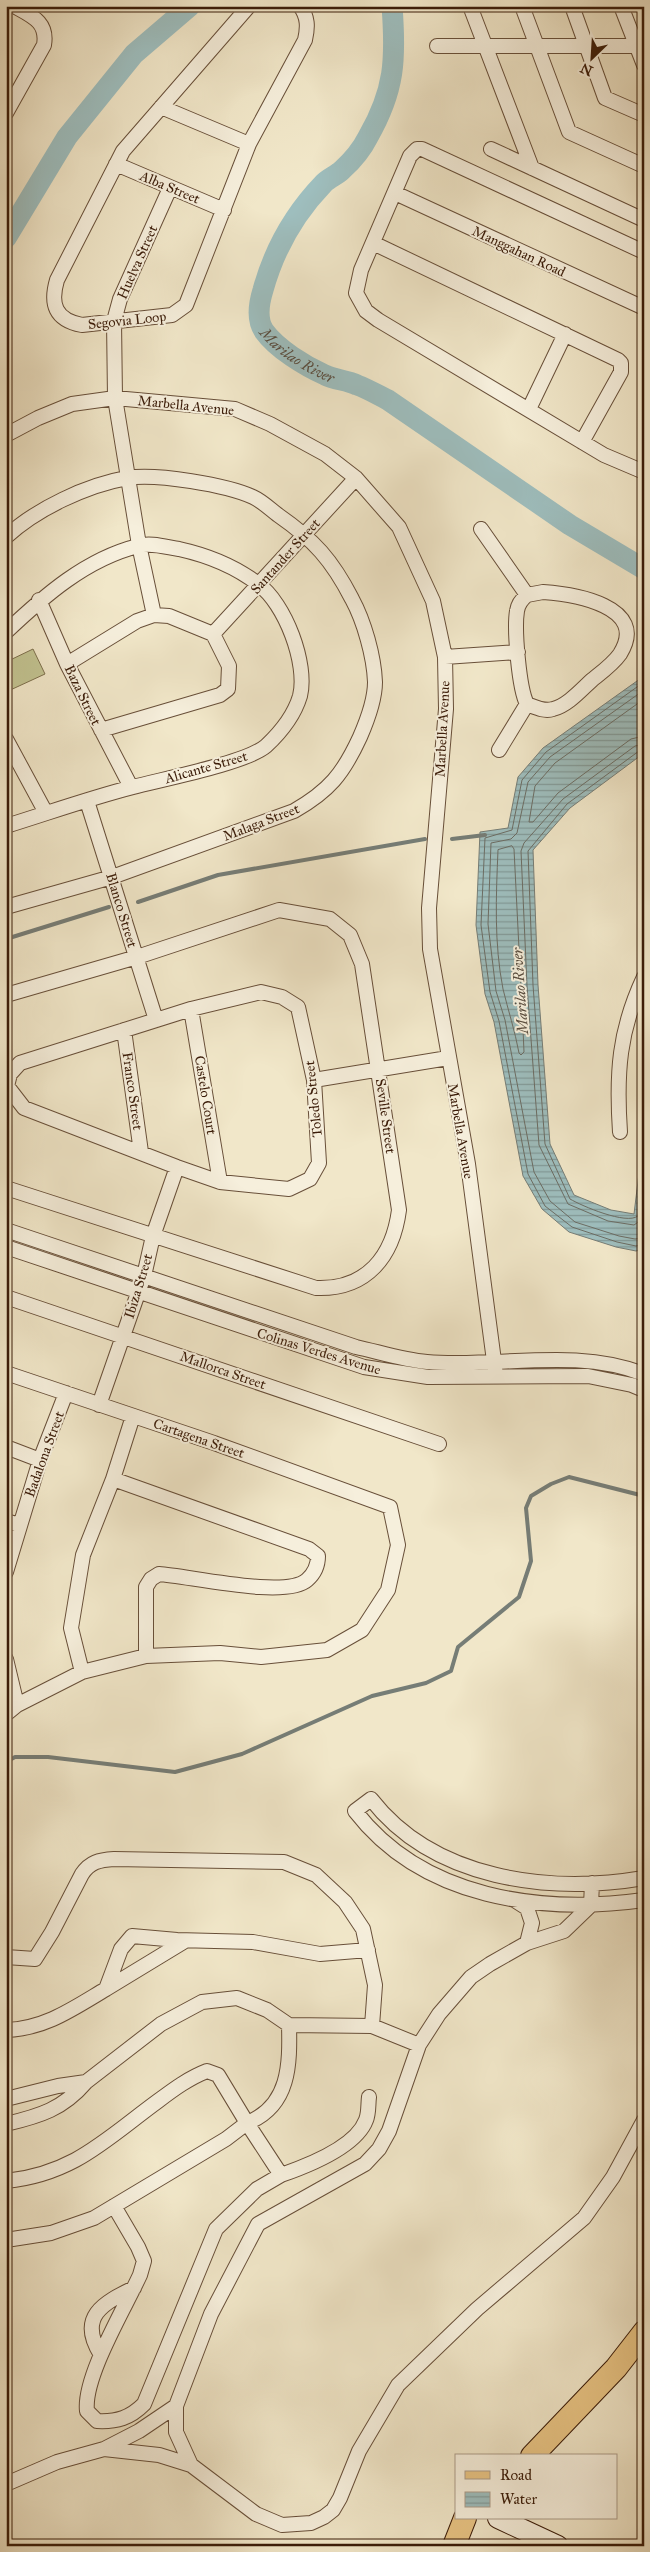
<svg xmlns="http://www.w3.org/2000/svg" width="650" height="2552" font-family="'IM FELL Great Primer',serif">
	<defs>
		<pattern id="water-rules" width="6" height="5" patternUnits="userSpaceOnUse" patternTransform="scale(1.25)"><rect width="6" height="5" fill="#9ebebe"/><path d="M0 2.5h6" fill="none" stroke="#829a99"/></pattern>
	</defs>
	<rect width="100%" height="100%" fill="#f1e7c9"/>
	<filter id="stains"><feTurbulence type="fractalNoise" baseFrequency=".004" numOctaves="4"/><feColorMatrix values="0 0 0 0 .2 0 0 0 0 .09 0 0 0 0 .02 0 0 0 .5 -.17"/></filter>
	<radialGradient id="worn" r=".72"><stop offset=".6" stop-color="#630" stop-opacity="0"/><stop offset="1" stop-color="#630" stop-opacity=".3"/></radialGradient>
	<path fill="#c2c391" stroke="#7e704d" d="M33,649L45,674L6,692V662Z"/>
	<path fill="url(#water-rules)" stroke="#767d76" d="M644,676V753L570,808L533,850L538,985L550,1144L574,1195L611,1210L634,1214L644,1132V1249L636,1251L616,1247L569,1232L542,1209L523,1176L494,1022L485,994L476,925L480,832L508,828L518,777L543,748Z"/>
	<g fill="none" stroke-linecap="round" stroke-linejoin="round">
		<path stroke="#6c6d64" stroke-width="1" d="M644,682L546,752L522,780L512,830L485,838L481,925L490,992L499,1021L528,1174L545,1206L572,1227L617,1242L636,1246L644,1244
			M644,690L550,757L528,782L517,833L511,839L491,843L488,924L496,991L505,1020L534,1172L550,1201L575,1222L619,1236L635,1239L644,1238
			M644,699L555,763L535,786L529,822H533L558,793L631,739L644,736
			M644,744L635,746L563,799L524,843L521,851L527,986L539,1145L568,1204L608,1221L634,1225L644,1218
			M644,750L639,751L567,804L528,851L533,985L545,1144L570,1199C582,1206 626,1225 638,1216L644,1165
			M512,846L514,849L523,1029L524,1052L521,1055L519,1053C515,1031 508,1010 503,989C494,943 496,897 498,850Z"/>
		<path stroke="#767d76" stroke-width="4" d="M452,839L485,835
			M138,902L218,875L425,839
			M6,939L109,907
			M6,1762L15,1757H48L175,1772L242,1754L372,1696L426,1683L451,1671L458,1647L519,1597L531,1561L526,1508L531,1496L551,1484L569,1477L644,1496"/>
		<g stroke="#9ebebe" stroke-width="21">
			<path id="s1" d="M392,6C396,59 395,90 368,137C362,149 352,161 342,170C337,175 329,178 324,183C295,213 274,250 263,290C259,303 256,319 264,331C277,349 305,366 325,375C335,380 347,380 357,385C368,389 378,395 388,400L570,525L644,569"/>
			<path d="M6,238L67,137L134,54L190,6"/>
		</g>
		<g stroke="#684f39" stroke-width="16">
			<path id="street" d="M249,6L123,151L57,280C50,304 55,320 82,325L172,315L186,305L249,144L305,40C308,27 308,17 300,6
				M470,6L532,168
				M522,6L569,132L644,166
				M572,6L605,98L644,115
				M621,6L644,65
				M437,46H644
				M161,107L249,144
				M6,113L44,45C48,22 32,16 14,6
				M491,149L644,220
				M116,164L224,210
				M395,193L644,308
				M373,243L618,360L621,363V372L582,442
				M644,252L422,149H417L410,156L361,270L356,293L366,311L378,320L604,455L644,472
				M529,409L565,334
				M6,435L38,418L72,404L115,398L235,409L270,424L325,454L356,478L399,527L433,601L445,657L446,709L429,908L430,949L468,1164L496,1376
				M481,529L527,595
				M6,537C36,509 87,485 127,478C156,473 227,485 253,497C262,501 270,509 278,515C314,540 332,560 352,599C364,621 374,656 375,682C375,699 367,721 360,737C343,774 329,791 294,811L112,877L6,907
				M543,592C573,594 650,606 620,654C613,664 602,672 592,680C581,690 567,706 553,709C544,712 535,707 527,704C519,689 514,629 517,611C518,604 522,599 527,595Z
				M39,600L67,664L131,787
				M154,615L139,545L115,398L114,321L120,299L170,188
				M6,632C44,596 86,559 138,546C150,542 166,547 179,549C206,555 236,567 258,584C285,603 308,664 300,696C294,716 281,732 266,746C246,763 163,779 133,787C90,798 48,813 6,826
				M213,634L356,478
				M445,657L518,652
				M67,664L137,621L154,615L169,616L213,634L229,666L228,689L220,695L101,730
				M6,739L46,813
				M499,750L527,704
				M87,801L156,1020
				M261,992L282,997L298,1007L314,1080L319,1163L310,1179L289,1189L220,1182L177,1167L24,1108L7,1086L10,1074L20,1063L191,1009Z
				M6,995L137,957L279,910L330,919L350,935L362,964L399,1210C393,1256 367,1290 316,1288L6,1188
				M191,1009L220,1182
				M124,1030L141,1152
				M314,1080L448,1058
				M620,1132C616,1073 619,1030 644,977
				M6,1230L356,1347C379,1352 403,1360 427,1362C499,1368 575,1347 644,1374
				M6,1247L364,1367L428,1377L588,1376L632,1385L644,1390
				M6,1297L439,1444
				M6,1373L214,1443L390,1507L398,1545L388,1590L362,1630L327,1650L261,1657L220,1653L146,1656L82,1672L17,1705L6,1714
				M99,1405L144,1276L153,1236L177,1167
				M6,1447L40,1460
				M113,1479L309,1549L318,1556C318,1565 315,1573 307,1580C286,1599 189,1576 159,1574L151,1579L146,1587V1656
				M6,1521L19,1525
				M6,1572L40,1460L66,1393
				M6,1659L17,1705
				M82,1672L71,1628L83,1555L113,1479L133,1416
				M644,1878C549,1894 434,1880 371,1799L355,1811C423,1899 541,1914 644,1900
				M516,1901L527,1908L532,1923L527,1943
				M6,1957L35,1959L52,1932L82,1874C90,1862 99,1860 114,1859L284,1862L316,1875L345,1902L363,1929L375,1985L372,2026L419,2045
				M106,1989L185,1941
				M289,2025C290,2064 290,2106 247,2123L281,2175C307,2166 356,2147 366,2120C369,2113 368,2104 369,2097
				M6,2030C45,2029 74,2008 106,1989L121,1949L132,1936L177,1940L253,1942L320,1954L368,1950
				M6,2099L58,2086L86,2082L161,2024L202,2002L237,1998L267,2010L289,2025L372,2026
				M6,2124C40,2116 63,2109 86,2082
				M6,2181C74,2174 106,2139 158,2101C174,2089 189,2078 207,2071L218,2075L247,2123L226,2139L94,2218L51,2233L6,2240
				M114,2206L138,2247L144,2261L140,2275C125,2308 83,2377 87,2411L97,2421C117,2422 130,2418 144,2404L216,2229L257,2189L281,2175
				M101,2355C77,2317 103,2303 134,2288
				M104,2449L159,2455L191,2465L256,2514L282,2525L311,2523L324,2517L333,2510L340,2498L359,2451L398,2385L477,2309L584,2218L613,2177L644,2120
				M191,2465L176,2432V2406L211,2314L258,2224L365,2164L379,2149L389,2131L419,2045L439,2014L471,1977L490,1964L527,1943L564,1931L591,1905L592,1883
				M6,2484L57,2462L104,2449L139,2431L176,2406"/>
		</g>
		<g stroke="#3b1c09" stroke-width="22">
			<path id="secondary" d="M498,2518L558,2546"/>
		</g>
		<g stroke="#3b1c09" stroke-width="24">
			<path id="primary" d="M532,2456L616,2368L644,2332
				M454,2546L465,2518"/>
		</g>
		<use href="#street" stroke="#f6efdc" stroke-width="14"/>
		<use href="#secondary" stroke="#f6efdc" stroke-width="20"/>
		<use href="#primary" stroke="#e8c484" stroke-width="22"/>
	</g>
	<g text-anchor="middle" stroke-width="4" stroke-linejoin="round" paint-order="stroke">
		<g font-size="14" fill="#3b1c09" stroke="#f6efdc">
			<text transform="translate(170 187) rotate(23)" y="5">Alba Street</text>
			<text transform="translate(519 251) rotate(25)" y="5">Manggahan Road</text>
			<text transform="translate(137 262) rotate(-66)" y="5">Huelva Street</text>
			<text transform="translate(127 320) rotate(-6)" y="5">Segovia Loop</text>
			<text transform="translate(186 405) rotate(6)" y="5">Marbella Avenue</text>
			<text transform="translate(285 556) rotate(-48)" y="5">Santander Street</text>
			<text transform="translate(83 695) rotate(64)" y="5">Baza Street</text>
			<text transform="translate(442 729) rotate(-87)" y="5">Marbella Avenue</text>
			<text transform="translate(206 767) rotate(-16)" y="5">Alicante Street</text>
			<text transform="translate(261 822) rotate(-21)" y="5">Malaga Street</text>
			<text transform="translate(122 910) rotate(73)" y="5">Blanco Street</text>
			<text transform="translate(133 1091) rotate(82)" y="5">Franco Street</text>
			<text transform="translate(206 1095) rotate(81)" y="5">Castelo Court</text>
			<text transform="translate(313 1099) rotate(-96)" y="5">Toledo Street</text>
			<text transform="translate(386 1116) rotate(82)" y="5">Seville Street</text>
			<text transform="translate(461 1131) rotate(80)" y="5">Marbella Avenue</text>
			<text transform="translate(138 1286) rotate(-73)" y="5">Ibiza Street</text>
			<text transform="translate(319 1351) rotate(17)" y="5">Colinas Verdes Avenue</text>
			<text transform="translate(223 1370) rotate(19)" y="5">Mallorca Street</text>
			<text transform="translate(199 1438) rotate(19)" y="5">Cartagena Street</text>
			<text transform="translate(44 1454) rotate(-70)" y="5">Badalona Street</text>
		</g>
		<g font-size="15" font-style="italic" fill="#594d3f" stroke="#f6efdc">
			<text dy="5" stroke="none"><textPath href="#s1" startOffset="409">Marilao River</textPath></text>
			<text transform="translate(520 991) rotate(-94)" y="5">Marilao River</text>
		</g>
	</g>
	<rect width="650" height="2552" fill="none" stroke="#f1e7c9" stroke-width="25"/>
	<rect x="8" y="8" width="635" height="2537" fill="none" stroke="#3b1c09" stroke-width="2.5"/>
	<rect x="12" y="12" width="625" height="2527" fill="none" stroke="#3b1c09"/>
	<rect x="455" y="2454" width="162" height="65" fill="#f6efdc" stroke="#ab9b88"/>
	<rect x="465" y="2471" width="25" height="8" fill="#e8c484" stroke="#ab9b88"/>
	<text x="500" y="2480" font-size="15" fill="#3b1c09">Road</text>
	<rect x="465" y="2492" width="25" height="15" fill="url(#water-rules)" stroke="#ab9b88"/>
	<text x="500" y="2504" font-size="15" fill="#3b1c09">Water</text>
	<g transform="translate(592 58) rotate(205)" stroke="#f6efdc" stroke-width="4" paint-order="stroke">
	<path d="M0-4L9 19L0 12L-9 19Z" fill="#3b1c09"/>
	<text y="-8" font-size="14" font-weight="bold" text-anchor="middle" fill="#3b1c09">N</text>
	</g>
	<rect width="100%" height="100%" filter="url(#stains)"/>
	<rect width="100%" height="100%" fill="url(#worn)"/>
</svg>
